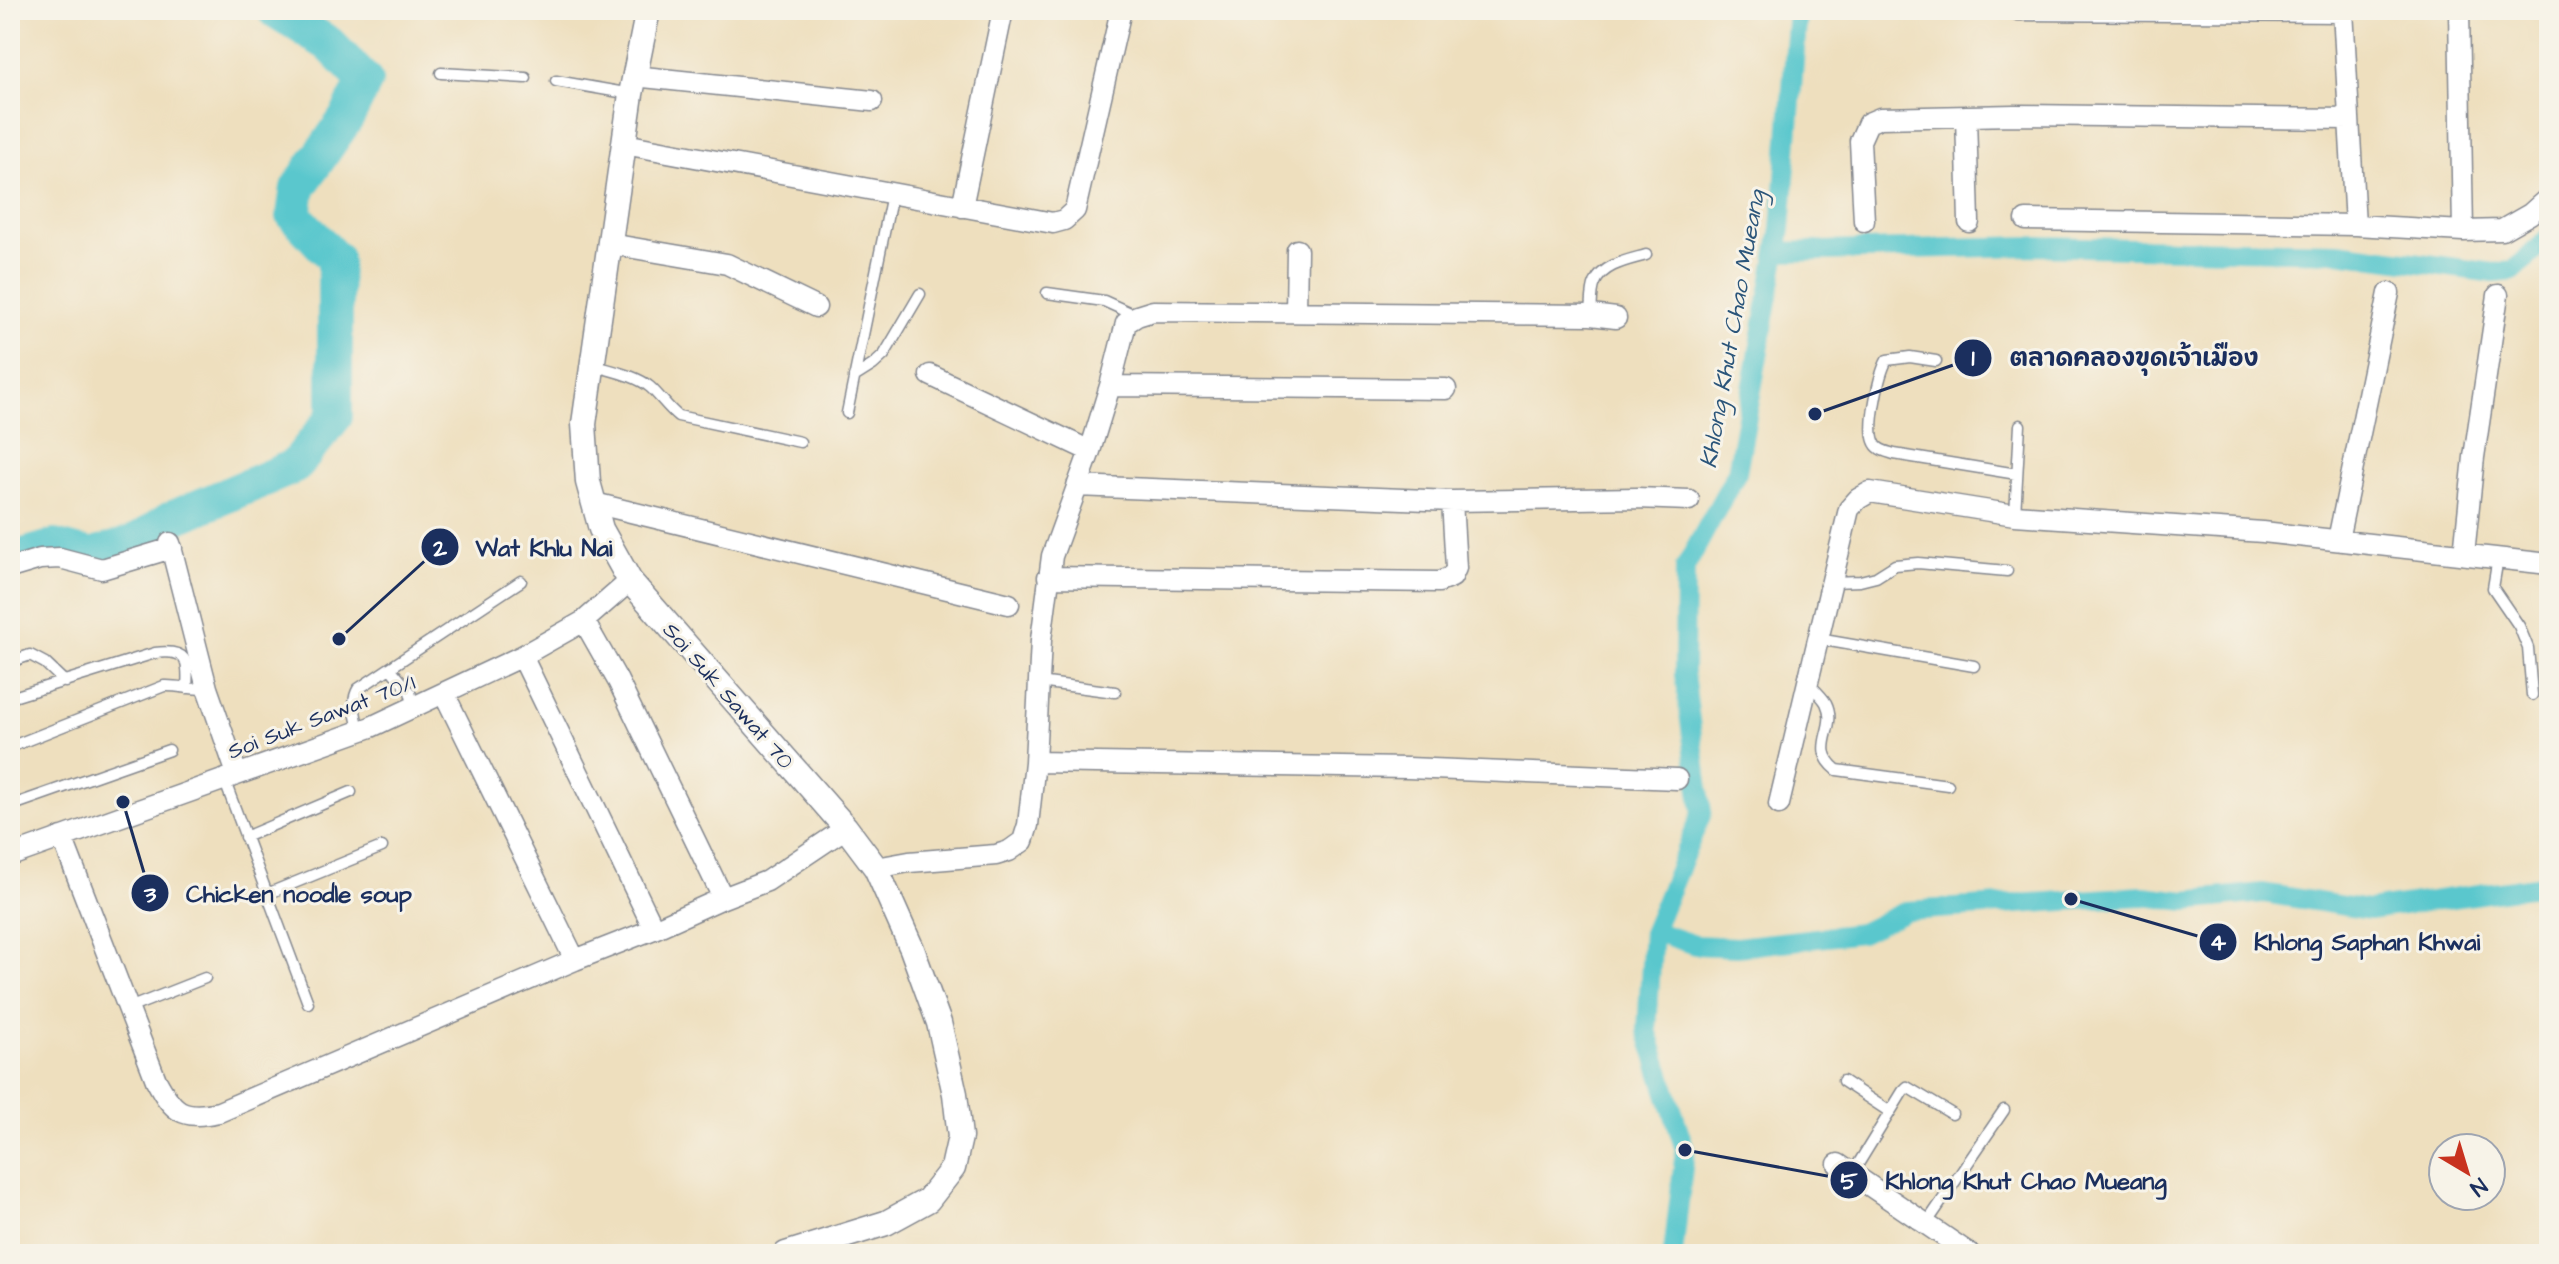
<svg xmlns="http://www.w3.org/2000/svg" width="2559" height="1264" font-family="'Architects Daughter','Playpen Sans Thai',sans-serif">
	<rect width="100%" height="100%" fill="#f7f3e8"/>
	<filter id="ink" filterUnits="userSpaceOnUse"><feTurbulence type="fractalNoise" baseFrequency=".0125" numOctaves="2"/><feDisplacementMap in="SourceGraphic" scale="16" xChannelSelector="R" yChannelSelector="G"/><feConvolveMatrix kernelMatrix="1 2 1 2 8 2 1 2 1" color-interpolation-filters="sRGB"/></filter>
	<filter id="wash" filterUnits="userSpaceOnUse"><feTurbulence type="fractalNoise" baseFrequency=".006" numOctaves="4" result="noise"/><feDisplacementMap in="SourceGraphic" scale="32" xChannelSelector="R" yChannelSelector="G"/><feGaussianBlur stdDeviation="1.8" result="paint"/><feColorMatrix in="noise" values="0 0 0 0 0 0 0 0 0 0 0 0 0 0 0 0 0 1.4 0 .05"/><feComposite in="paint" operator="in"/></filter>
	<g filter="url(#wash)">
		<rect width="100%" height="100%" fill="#eedfbe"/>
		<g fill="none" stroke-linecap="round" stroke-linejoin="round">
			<path stroke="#5ac7cd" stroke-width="20" d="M1777,252L2033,246L2338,252L2494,273L2513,271L2549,238
				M1653,931L1695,945L1737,947L1861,933L1906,911L2143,896L2186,901L2263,893L2369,910L2549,884
				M1673,1254L1685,1150L1647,1030L1653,931L1702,813L1684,674L1685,568L1737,472L1781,229L1798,10"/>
			<path stroke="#5ac7cd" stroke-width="36" d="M10,560L54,547L91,557L135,543L171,519L295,466L335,416V259L294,215L298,188L347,117L365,81L329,44L275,10"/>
		</g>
	</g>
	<g filter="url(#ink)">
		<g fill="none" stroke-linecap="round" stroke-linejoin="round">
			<g stroke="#84878e" stroke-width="13">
				<path id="service" d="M441,73L526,78
					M556,81L631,94
					M1047,293L1104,301L1137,316
					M1591,315C1592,306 1591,291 1595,283C1603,264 1629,260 1646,255
					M1936,361L1910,357L1887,360C1879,374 1868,425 1874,441C1877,450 1885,451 1894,454L2017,474
					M593,365C611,371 635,375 650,387C660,396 667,407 678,416L800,442
					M854,377L873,365L884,355L920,294
					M847,413L892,194
					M2015,515L2020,425
					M2498,558L2493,588L2519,626L2528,648L2532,695
					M1832,582L1860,581L1876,577L1895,565L1918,563L2007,571
					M1818,639L1974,666
					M10,662L30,655L45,663L65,682
					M390,668L410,692L414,707
					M1039,682L1115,692
					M1808,683C1814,689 1822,696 1826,703C1839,729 1808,747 1837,770L1948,785
					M10,698L155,653C187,649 189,660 187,688
					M359,731C357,717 350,702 358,689L521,581
					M10,747L164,686C180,685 192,691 207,688
					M224,779L308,1003
					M10,806L169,750
					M245,837L351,792
					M267,894L382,847
					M129,1008L205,978
					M1843,1081L1890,1112
					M1852,1174L1903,1091L1907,1087L1952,1114
					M1926,1224L2004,1110"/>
			</g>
			<g stroke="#84878e" stroke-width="23">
				<path id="minor" d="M2018,10L2343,12
					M2343,10L2355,225
					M2459,10L2463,231
					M634,76L872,101
					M1966,116L1969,222
					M624,144L1053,223L1064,220L1075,210L1121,10
					M962,207L1003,10
					M2026,220L2355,225L2463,231L2502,230L2530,214L2549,197
					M1864,221L1860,141L1868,123L1880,118L2014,115L2349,119
					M610,244L727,264L816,307
					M1296,312L1297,250
					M930,375L1090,451
					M1110,386L1126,323L1137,316L1153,311L1591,315L1616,318
					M1077,486L1452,501L1637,498L1689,500
					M594,503L1009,604
					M2338,540L2389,293
					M170,543L207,688L237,774
					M2464,554L2474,457L2498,295
					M10,568L40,559L60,558L102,569L172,548
					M1048,577L1439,582L1452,577L1456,568L1452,501
					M584,621L618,681L723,898
					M522,656L654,929
					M444,693L575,960
					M1035,762L1408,768L1677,779
					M1779,804L1849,509L1858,499L1870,492L2015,515L2263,532L2549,564
					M62,837L156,1080C173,1112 182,1120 219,1112L575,960L654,929L723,898L767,881L846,828
					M10,856L371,727L522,656L584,621L630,581
					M876,868L909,862L996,855L1009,851L1023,841L1028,825L1035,762L1041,640L1052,556L1090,451L1110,386L1446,389
					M1838,1164L1970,1254"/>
			</g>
			<g stroke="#84878e" stroke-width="27">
				<path id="tertiary" d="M648,10L631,94L584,424L588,482L601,529L630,581L846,828L876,868L912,949L939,1023L955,1094L960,1137L953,1168L928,1200L886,1223L786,1254"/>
			</g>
			<use href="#service" stroke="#fff" stroke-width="10"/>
			<use href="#minor" stroke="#fff" stroke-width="20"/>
			<use href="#tertiary" stroke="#fff" stroke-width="24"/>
		</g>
	</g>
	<g text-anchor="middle" stroke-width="6" stroke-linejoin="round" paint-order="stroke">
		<g font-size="22" fill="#1b2f5e" stroke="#f7f3e8">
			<text transform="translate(729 695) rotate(49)" y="8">Soi Suk Sawat 70</text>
			<text transform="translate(321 716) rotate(-21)" y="8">Soi Suk Sawat 70/1</text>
		</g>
		<g font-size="24" font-style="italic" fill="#2b557a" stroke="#f7f3e8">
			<text transform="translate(1732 329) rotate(-80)" y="8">Khlong Khut Chao Mueang</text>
		</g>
	</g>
	<path fill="none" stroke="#1b2f5e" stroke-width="3" d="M1815 414L1973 358M339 639L440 547M123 802L150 893M2071 899L2218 942M1685 1150L1849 1180"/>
	<g fill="#1b2f5e" stroke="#f7f3e8" stroke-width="3">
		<circle cx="1815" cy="414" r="8"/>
		<circle cx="339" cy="639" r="8"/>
		<circle cx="123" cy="802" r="8"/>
		<circle cx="2071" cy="899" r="8"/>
		<circle cx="1685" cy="1150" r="8"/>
		<circle cx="1973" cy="358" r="20"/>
		<circle cx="440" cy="547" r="20"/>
		<circle cx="150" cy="893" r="20"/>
		<circle cx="2218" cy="942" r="20"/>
		<circle cx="1849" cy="1180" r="20"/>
	</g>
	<g font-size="24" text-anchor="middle" font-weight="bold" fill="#fff">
		<text x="1973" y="366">1</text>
		<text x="440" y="556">2</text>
		<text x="150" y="902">3</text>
		<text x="2218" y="950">4</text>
		<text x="1849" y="1189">5</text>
	</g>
	<g font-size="24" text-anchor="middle" font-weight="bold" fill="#1b2f5e" stroke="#f7f3e8" stroke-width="6" stroke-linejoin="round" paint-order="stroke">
		<text x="2134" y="366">ตลาดคลองขุดเจ้าเมือง</text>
		<text x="544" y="556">Wat Khlu Nai</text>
		<text x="299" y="902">Chicken noodle soup</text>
		<text x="2367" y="950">Khlong Saphan Khwai</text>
		<text x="2026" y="1189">Khlong Khut Chao Mueang</text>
	</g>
	<rect width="2559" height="1264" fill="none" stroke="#f7f3e8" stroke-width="40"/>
	<g transform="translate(2467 1172) rotate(142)"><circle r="38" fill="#f7f3e8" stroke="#9fa5b1" stroke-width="2"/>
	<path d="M0-6L14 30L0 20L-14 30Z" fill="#c8321e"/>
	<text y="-12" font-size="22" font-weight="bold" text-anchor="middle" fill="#1b2f5e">N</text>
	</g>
</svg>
